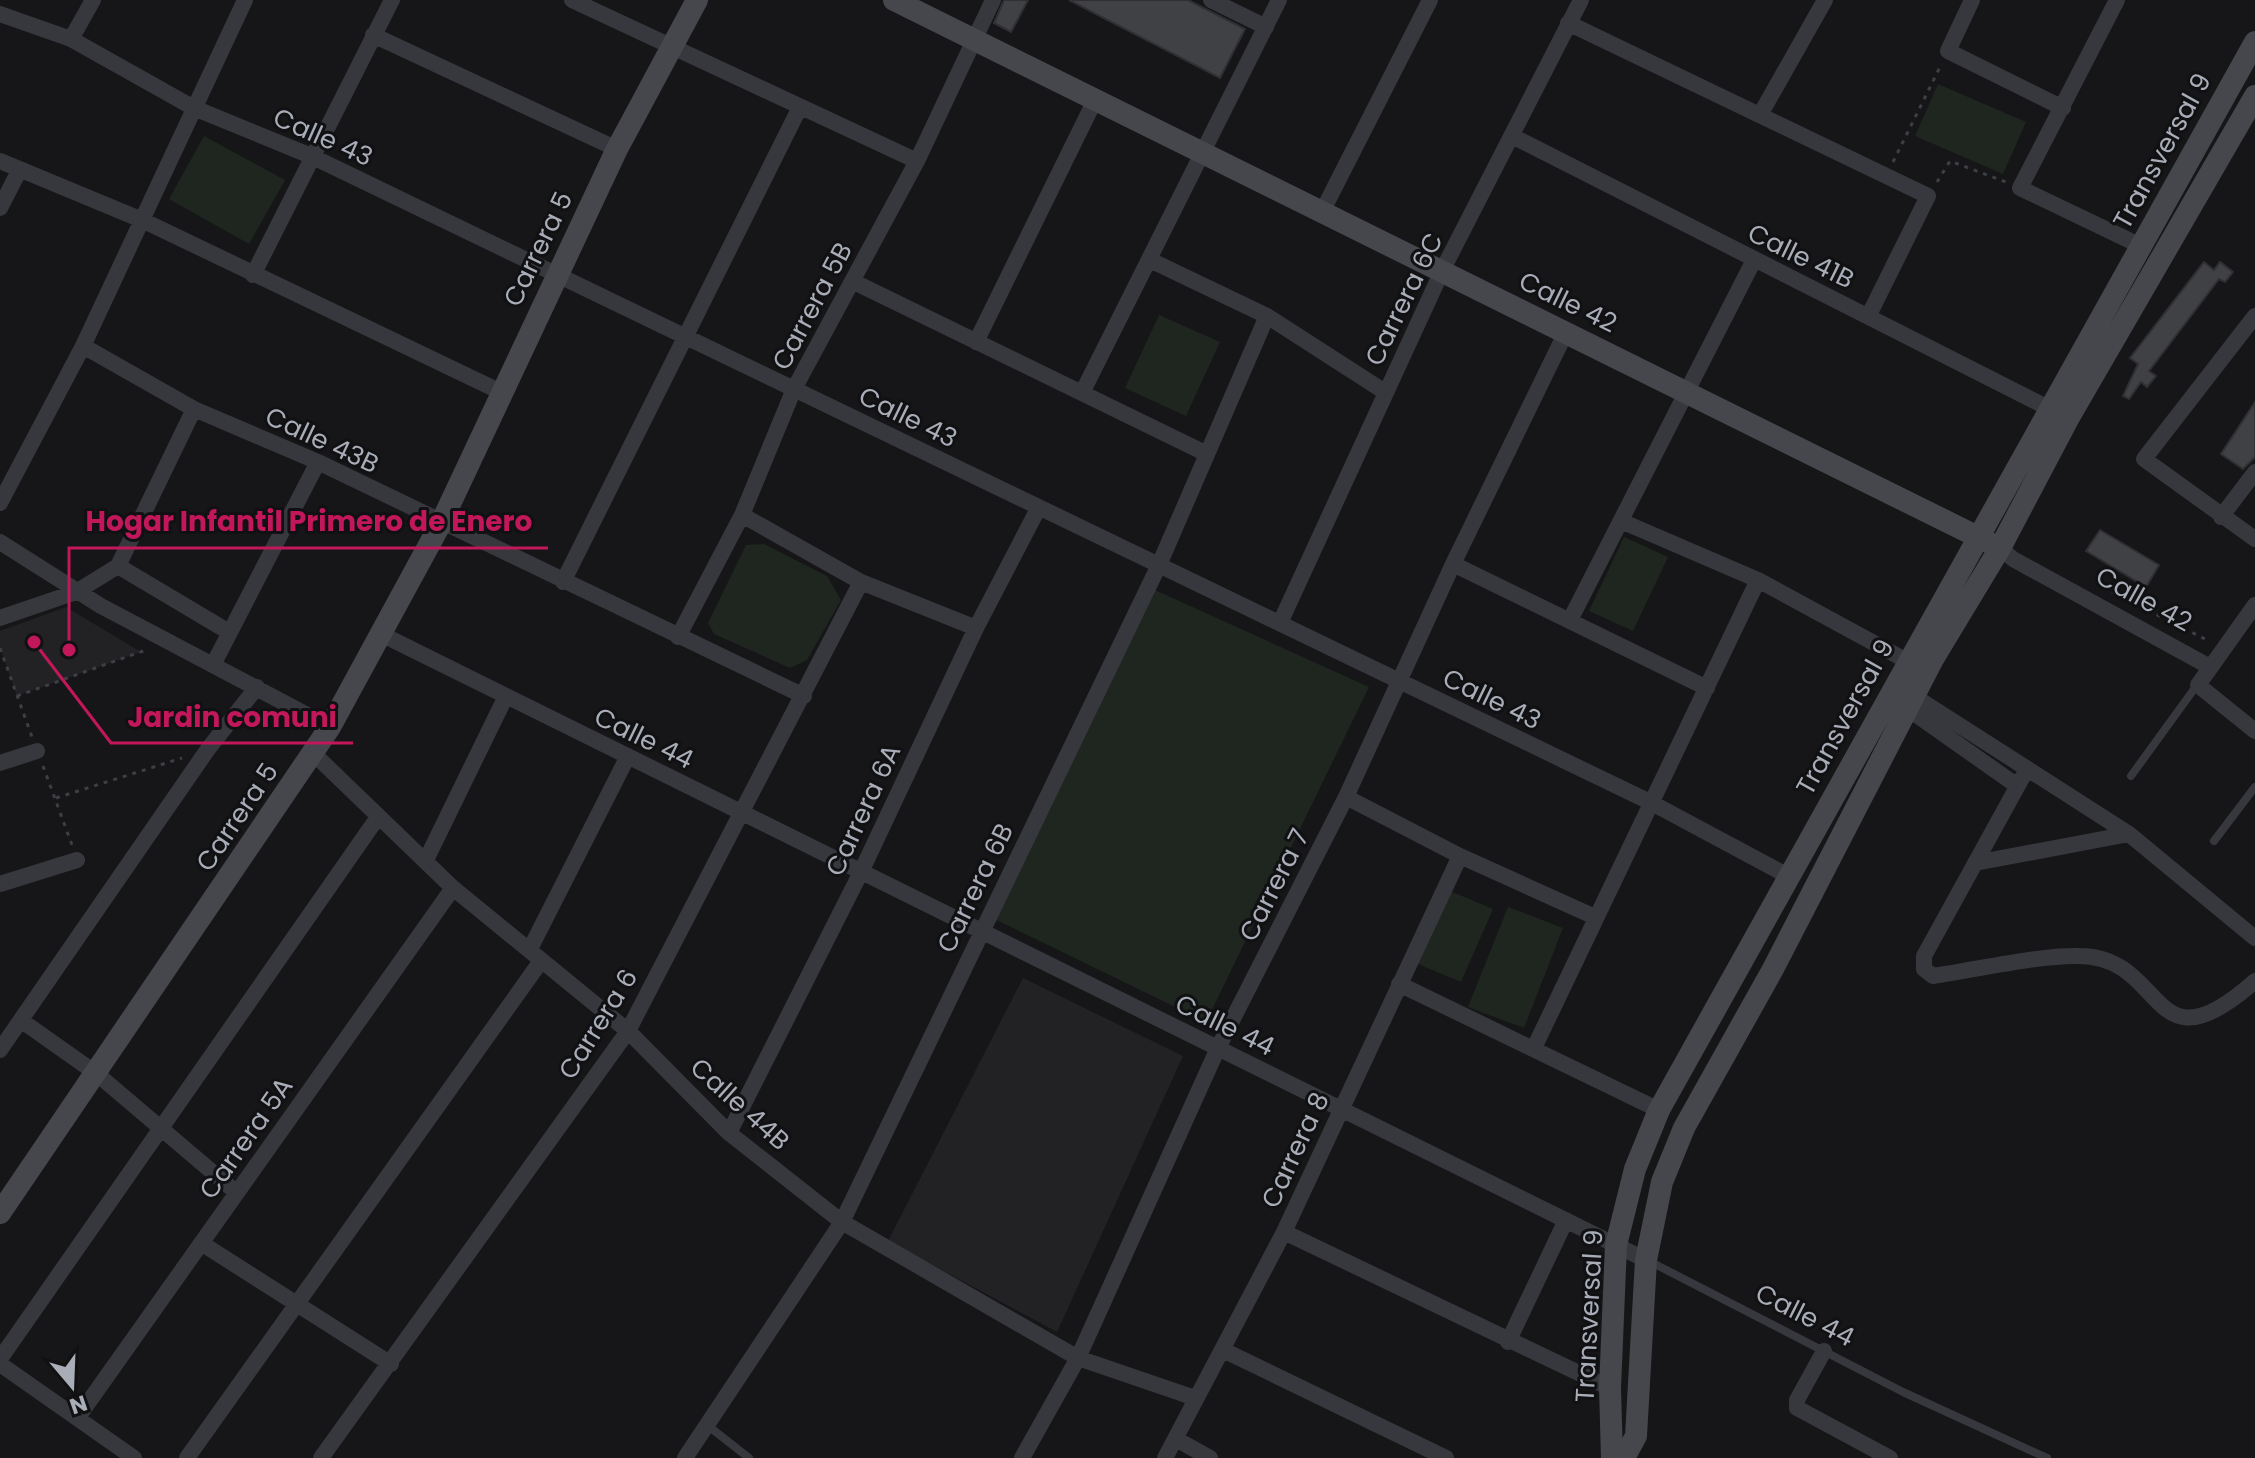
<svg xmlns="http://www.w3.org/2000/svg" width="2255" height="1458" font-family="Poppins,sans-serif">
	<rect width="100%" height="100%" fill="#161618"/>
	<path fill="#222225" d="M66,607L141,652L17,696L0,648V631Z
		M1023,978L1183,1056L1057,1332L888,1241Z"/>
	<path fill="#1e261f" d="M1938,84L2026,122L2003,174L1915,136Z
		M204,136L285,180L249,244L169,199Z
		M1159,315L1220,342L1186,416L1125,388Z
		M1624,537L1668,557L1633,631L1589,611Z
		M764,544L827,576L841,600L807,660L790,668L714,634L708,623L746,545Z
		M1155,590L1369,687L1206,1022L986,915Z
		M1450,891L1493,909L1461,982L1418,964Z
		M1508,907L1563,928L1524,1028L1468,1007Z"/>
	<path fill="#404145" stroke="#303034" stroke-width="2" d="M1004,0H1028L1011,32L994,23Z
		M1069,0H1188L1245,29L1220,78Z
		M2204,262L2214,270L2220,262L2233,272L2225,282L2219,279L2149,371L2156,376L2147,387L2141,382L2129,399L2123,396L2138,364L2130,358Z
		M2255,402V457L2243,469L2221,454Z
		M2100,530L2159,565L2146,587L2086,551Z"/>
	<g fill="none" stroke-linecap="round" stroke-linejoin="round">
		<path stroke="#3d3f44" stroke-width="3" stroke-dasharray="4 6" stroke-linecap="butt" d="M1893,162L1941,65
			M1937,182L1950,161L2006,182
			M2112,592L2209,641
			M0,648L32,737
			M17,696L146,650
			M43,766L72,845
			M56,798L182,758"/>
		<path stroke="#37383d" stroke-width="8" d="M2131,776L2197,685
			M2214,841L2255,787
			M1647,1260L1903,1392L2047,1458
			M707,1425L749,1458"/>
		<path stroke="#37383d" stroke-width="16" d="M572,0L917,161
			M1211,0L1266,27
			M1972,0L1948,51L2063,108
			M2117,0L2020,188L2141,246
			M0,14L71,39L194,108L311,156L1650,802L1790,877
			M1568,23L1928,196L1869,315
			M373,35L617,149
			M71,39L93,0
			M1760,115L1825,0
			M1512,136L2060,414
			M0,161L142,220L501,392
			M0,208L19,171
			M1322,212L1430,0
			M1150,260L1267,316L1385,392
			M253,275L392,0
			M852,281L1207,454
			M2255,316L2144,459L2255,539
			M976,342L1095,100
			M83,346L194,409L318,462L804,696
			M1082,393L1279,0
			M0,503L83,346L245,0
			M742,515L861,582L976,628
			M2221,517L2255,472
			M1621,521L1758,580L1918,667
			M0,542L101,606L330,727
			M2000,548L2013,559L2210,667
			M1453,564L1707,688
			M118,566L229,632
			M563,582L799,109
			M2255,605L2198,685L2255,731
			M0,618L76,592L118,566L194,409
			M1570,620L1754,260
			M1280,623L1442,271L1581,0
			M383,635L1646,1260
			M678,637L742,515L794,389L917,161L993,0
			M214,663L318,462
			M1904,700L1918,716L2016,785
			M1910,703L1923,702L2129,834L2255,938
			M314,754L453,888L628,1031L729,1133L842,1222L1078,1358L1195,1398
			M0,763L37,751
			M2027,769L1924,956V969L1933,976C1976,970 2038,955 2079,956C2168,956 2148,1076 2255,981
			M1346,797L1460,856L1595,917
			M426,860L506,696
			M1975,863L2129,834
			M0,884L77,860
			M530,949L628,756
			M1399,984L1659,1110
			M22,1021L97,1074L237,1193
			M1534,1048L1758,580
			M0,1050L208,749L257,687
			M729,1133L861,872L976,628L1039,507
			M1284,1232L1610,1388
			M201,1243L391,1364
			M1508,1342L1566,1220
			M1223,1350L1446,1458
			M1824,1351L1797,1400V1408L1890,1458
			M0,1359L378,817
			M0,1364L134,1458
			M78,1417L453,888
			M1176,1439L1210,1458
			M187,1458L541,961
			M321,1458L628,1031L861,582
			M685,1458L842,1222L1159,565L1267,316
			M1022,1458L1078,1358L1218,1048L1346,797L1453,564L1566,332
			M1165,1458L1284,1232L1460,856"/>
		<path stroke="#45474d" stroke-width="22" d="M894,0L1988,542
			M0,1213L330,727L441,523L617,149L697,0
			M1612,1458L1610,1388L1616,1245L1635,1169L1659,1110L2255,42
			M1624,1458L1636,1436L1646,1260L1662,1182L1684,1128L1773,969L1933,659L2000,548L2068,419L2255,96"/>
	</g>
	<g text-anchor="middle" stroke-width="6" stroke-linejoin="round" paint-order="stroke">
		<g font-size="26" fill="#a8adb8" stroke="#111113">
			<text transform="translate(323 137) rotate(24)" y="9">Calle 43</text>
			<text transform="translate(2162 151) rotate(-61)" y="9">Transversal 9</text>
			<text transform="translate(538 249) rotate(-64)" y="9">Carrera 5</text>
			<text transform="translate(1801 256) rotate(26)" y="9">Calle 41B</text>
			<text transform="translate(1404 299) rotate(-64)" y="9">Carrera 6C</text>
			<text transform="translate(1568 302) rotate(26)" y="9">Calle 42</text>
			<text transform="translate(812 306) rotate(-62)" y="9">Carrera 5B</text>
			<text transform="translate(908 417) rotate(26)" y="9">Calle 43</text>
			<text transform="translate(322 440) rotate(25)" y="9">Calle 43B</text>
			<text transform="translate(2144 599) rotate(29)" y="9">Calle 42</text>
			<text transform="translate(1492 699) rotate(26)" y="9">Calle 43</text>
			<text transform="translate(1845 717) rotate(-61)" y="9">Transversal 9</text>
			<text transform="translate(644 738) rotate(26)" y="9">Calle 44</text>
			<text transform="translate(863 810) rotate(-65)" y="9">Carrera 6A</text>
			<text transform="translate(237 817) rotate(-56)" y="9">Carrera 5</text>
			<text transform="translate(1274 885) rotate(-63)" y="9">Carrera 7</text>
			<text transform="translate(975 888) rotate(-64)" y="9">Carrera 6B</text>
			<text transform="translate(598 1024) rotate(-58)" y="9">Carrera 6</text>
			<text transform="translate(1225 1025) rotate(26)" y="9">Calle 44</text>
			<text transform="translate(740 1104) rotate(42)" y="9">Calle 44B</text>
			<text transform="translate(246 1138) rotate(-55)" y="9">Carrera 5A</text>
			<text transform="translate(1295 1150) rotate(-65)" y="9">Carrera 8</text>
			<text transform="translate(1805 1315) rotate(27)" y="9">Calle 44</text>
			<text transform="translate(1589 1316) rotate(-87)" y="9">Transversal 9</text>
		</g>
	</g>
	<path fill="none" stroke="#c2185b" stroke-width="3" d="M69 650L69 548H548M34 642L111 743H353"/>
	<g fill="#c2185b" stroke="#111113" stroke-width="3">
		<circle cx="69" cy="650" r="8"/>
		<circle cx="34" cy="642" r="8"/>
	</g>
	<g font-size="28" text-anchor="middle" font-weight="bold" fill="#c2185b" stroke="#111113" stroke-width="6" stroke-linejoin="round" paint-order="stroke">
		<text x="309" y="531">Hogar Infantil Primero de Enero</text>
		<text x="232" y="727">Jardin comuni</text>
	</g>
	<g transform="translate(72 1386) rotate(161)" stroke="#111113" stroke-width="6" paint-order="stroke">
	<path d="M0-6L14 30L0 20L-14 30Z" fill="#a8adb8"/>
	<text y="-12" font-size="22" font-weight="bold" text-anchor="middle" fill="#a8adb8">N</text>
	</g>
</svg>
